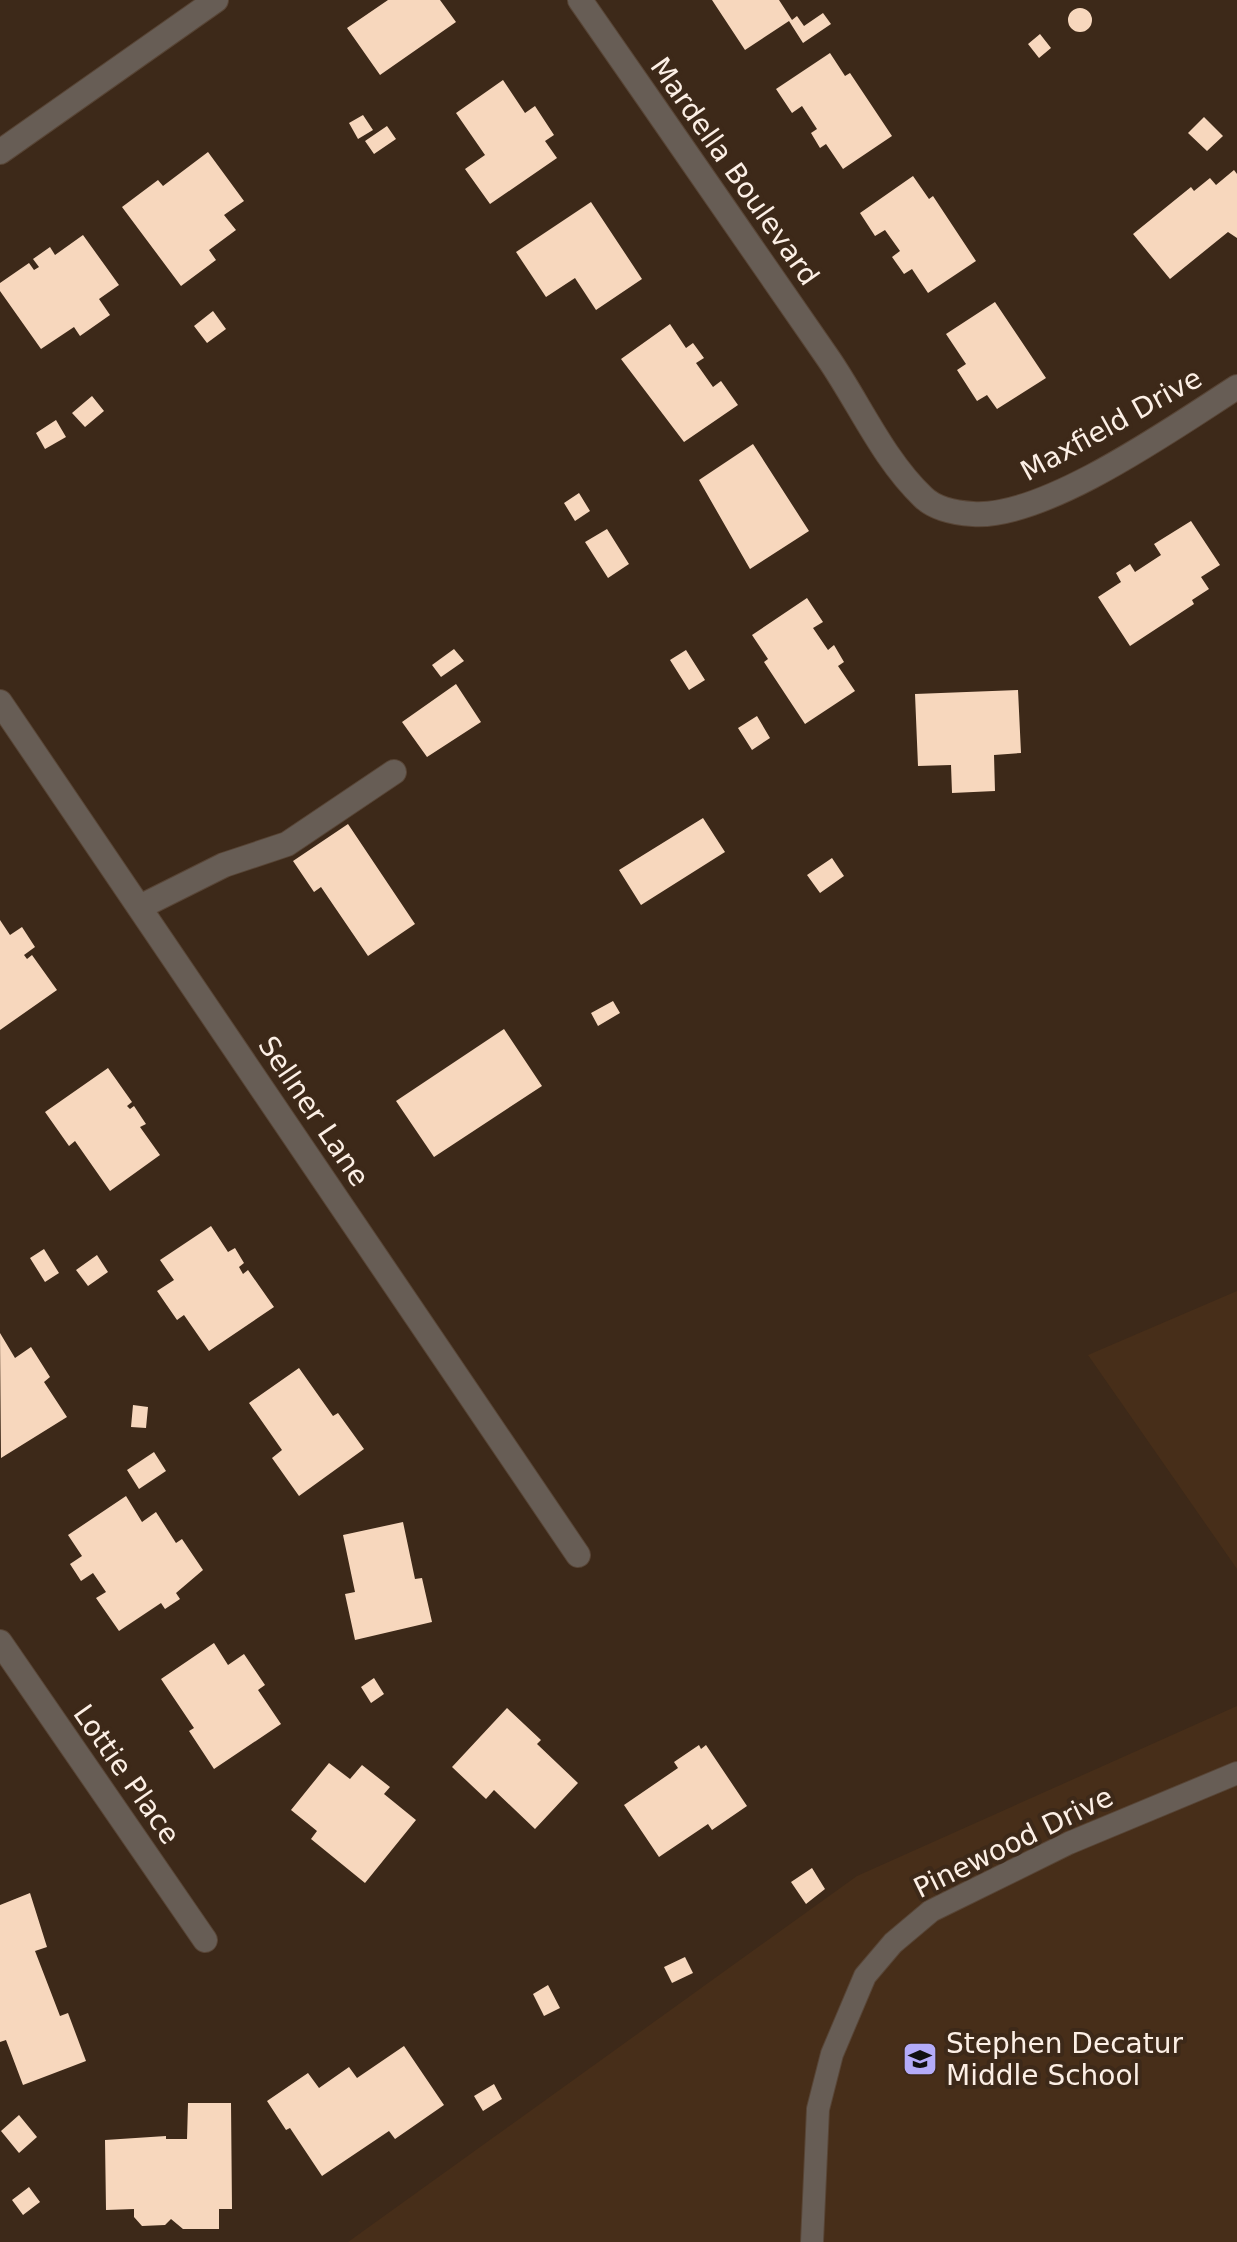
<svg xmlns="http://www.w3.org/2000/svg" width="1237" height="2242" font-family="'DejaVu Sans',sans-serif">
	<rect width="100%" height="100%" fill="#3d2919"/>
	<path fill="#472e19" d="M1237,1291V1569L1088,1355Z
		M1237,1706V2242H348L857,1876Z"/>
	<path fill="#f7d7bd" d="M388,0H440L456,22L380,75L347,28Z
		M712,0H779L792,20L797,16L804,26L823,13L831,24L803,43L789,21L745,50Z
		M1068 20a12 12 0 1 1 24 0a12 12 0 1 1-24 0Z
		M1040,34L1051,48L1039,58L1028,44Z
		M830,53L845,76L850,73L892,136L843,169L826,144L820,148L811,133L817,129L802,106L792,113L776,89Z
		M503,80L525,113L535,106L554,135L545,141L557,158L490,204L465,169L485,155L456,113Z
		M363,115L373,130L358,139L349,123Z
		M1204,117L1223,136L1207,151L1188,133Z
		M387,126L396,139L374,154L365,141Z
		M208,152L244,201L224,215L236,230L209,250L216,260L181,286L122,207L158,180L163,186Z
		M1234,170L1237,174V238L1228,232L1170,279L1133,234L1191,187L1194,191L1210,178L1216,185Z
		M913,176L929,199L933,196L976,261L928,293L912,269L904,274L892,257L900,251L885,230L875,236L860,213Z
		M591,202L642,279L596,310L575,278L546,297L516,252Z
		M83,235L119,285L99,299L110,315L80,336L74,327L41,349L0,291V283L29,263L34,270L39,267L33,259L50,247L55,255Z
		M995,302L1046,378L997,409L987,395L977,401L957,370L966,364L946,334Z
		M213,311L226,329L207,343L194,326Z
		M670,324L686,348L693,343L704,358L696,363L713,387L721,381L738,405L684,442L621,359Z
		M92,396L104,411L85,427L72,413Z
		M56,420L66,437L45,449L36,433Z
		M753,444L809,531L750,569L699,480Z
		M579,493L590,511L575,521L564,503Z
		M1191,521L1220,565L1201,577L1209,589L1192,600L1194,604L1130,646L1098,597L1121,582L1116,573L1130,564L1135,572L1161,555L1154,544Z
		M607,529L629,564L608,578L585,542Z
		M807,598L823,622L813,628L828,650L834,645L844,662L838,666L855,691L805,724L764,662L768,659L752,635Z
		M454,649L464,661L441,677L432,665Z
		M686,650L705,680L689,690L670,660Z
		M456,684L481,722L427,757L402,722Z
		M1018,690L1021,753L994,755L995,791L952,793L951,765L918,766L915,694Z
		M757,716L770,738L752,750L738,728Z
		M703,818L725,852L641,905L619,870Z
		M348,824L415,924L368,956L321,887L314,892L293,861Z
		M832,858L844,876L820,893L807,875Z
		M0,920L10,935L22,927L35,947L24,955L27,959L32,955L57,990L0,1030Z
		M613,1001L620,1013L598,1026L591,1013Z
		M504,1029L542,1086L434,1157L396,1101Z
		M108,1068L132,1102L127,1106L130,1109L134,1106L146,1124L140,1127L160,1155L110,1191L75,1141L69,1146L45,1112Z
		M211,1226L228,1252L235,1248L244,1263L239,1267L243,1274L248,1270L274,1307L209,1351L184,1315L177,1320L157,1291L174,1280L160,1260Z
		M44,1249L59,1273L45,1282L30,1258Z
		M97,1255L108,1272L88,1286L76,1270Z
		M0,1333L15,1358L31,1347L50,1377L44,1382L67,1417L1,1458Z
		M299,1368L333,1416L338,1413L364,1449L299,1496L272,1458L282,1450L249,1403Z
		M133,1405L148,1407L146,1428L131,1427Z
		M154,1452L166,1471L139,1489L127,1470Z
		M126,1496L142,1522L156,1512L176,1543L182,1539L203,1570L176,1593L180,1599L165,1609L161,1603L119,1631L96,1598L106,1592L93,1573L81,1581L70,1564L82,1556L68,1535Z
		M403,1522L415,1579L422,1578L432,1622L355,1640L345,1594L355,1592L343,1535Z
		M214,1643L228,1665L244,1654L265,1685L258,1690L281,1724L214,1769L189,1731L194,1728L161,1679Z
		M374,1678L384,1694L371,1703L361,1687Z
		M507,1708L541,1740L537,1744L578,1783L535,1829L494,1790L486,1799L452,1767Z
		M699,1745L701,1749L706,1745L747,1806L712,1830L708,1824L659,1857L624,1805L678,1768L674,1762Z
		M329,1763L350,1779L362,1765L390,1787L384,1794L416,1820L365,1883L311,1839L317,1831L291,1810Z
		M812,1868L825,1889L806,1904L791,1882Z
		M30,1893L47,1947L35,1951L60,2016L68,2013L86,2061L23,2085L6,2040L0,2042V1905Z
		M685,1957L693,1973L672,1983L664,1967Z
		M548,1985L560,2008L544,2016L533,1994Z
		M404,2046L444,2105L395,2139L389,2131L322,2176L290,2128L286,2130L267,2101L308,2073L319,2088L349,2067L357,2078Z
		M494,2084L502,2099L483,2111L474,2096Z
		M188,2103H231L232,2209H219V2229H183L171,2219L165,2225L142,2226L134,2217V2209L106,2210L105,2140L166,2136V2139H187Z
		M19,2115L37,2137L19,2153L1,2131Z
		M29,2187L40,2202L23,2215L12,2200Z"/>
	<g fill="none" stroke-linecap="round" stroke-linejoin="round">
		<g stroke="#584536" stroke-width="24">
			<path id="lane" d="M812,2242L818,2109L832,2054L865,1976L893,1943L931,1911L1069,1843L1237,1773"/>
		</g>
		<g stroke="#584536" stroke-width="26">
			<path id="street" d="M580,0C663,119 745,238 828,358C859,403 883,459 923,497C935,509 957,513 973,514C1045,519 1176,426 1237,387
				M0,152L216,0
				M0,702L578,1555
				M140,907L224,865L287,844L394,772
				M0,1642L205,1940"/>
		</g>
		<use href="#lane" stroke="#675d55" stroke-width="22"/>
		<use href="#street" stroke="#675d55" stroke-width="24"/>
	</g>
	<defs>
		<g id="school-square" transform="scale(1.8)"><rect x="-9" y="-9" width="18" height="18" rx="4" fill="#b4acf9" stroke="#3d2919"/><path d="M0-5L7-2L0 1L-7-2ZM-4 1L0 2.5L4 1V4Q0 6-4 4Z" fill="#111"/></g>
	</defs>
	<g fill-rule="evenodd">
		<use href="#school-square" x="920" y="2059"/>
	</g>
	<g text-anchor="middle" stroke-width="8" stroke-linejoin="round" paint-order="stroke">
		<g font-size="28" fill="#fcefe5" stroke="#3d2919">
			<text transform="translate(735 171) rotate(55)" y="10">Mardella Boulevard</text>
			<text transform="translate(1111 424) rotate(-29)" y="10">Maxfield Drive</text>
			<text transform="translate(314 1111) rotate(56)" y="10">Sellner Lane</text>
			<text transform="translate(127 1774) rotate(55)" y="10">Lottie Place</text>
			<text transform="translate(1013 1842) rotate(-26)" y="10">Pinewood Drive</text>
		</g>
		<g font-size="28" fill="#fcefe5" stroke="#3d2919" text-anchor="start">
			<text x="946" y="2053">Stephen Decatur<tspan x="946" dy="32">Middle School</tspan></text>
		</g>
	</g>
</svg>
